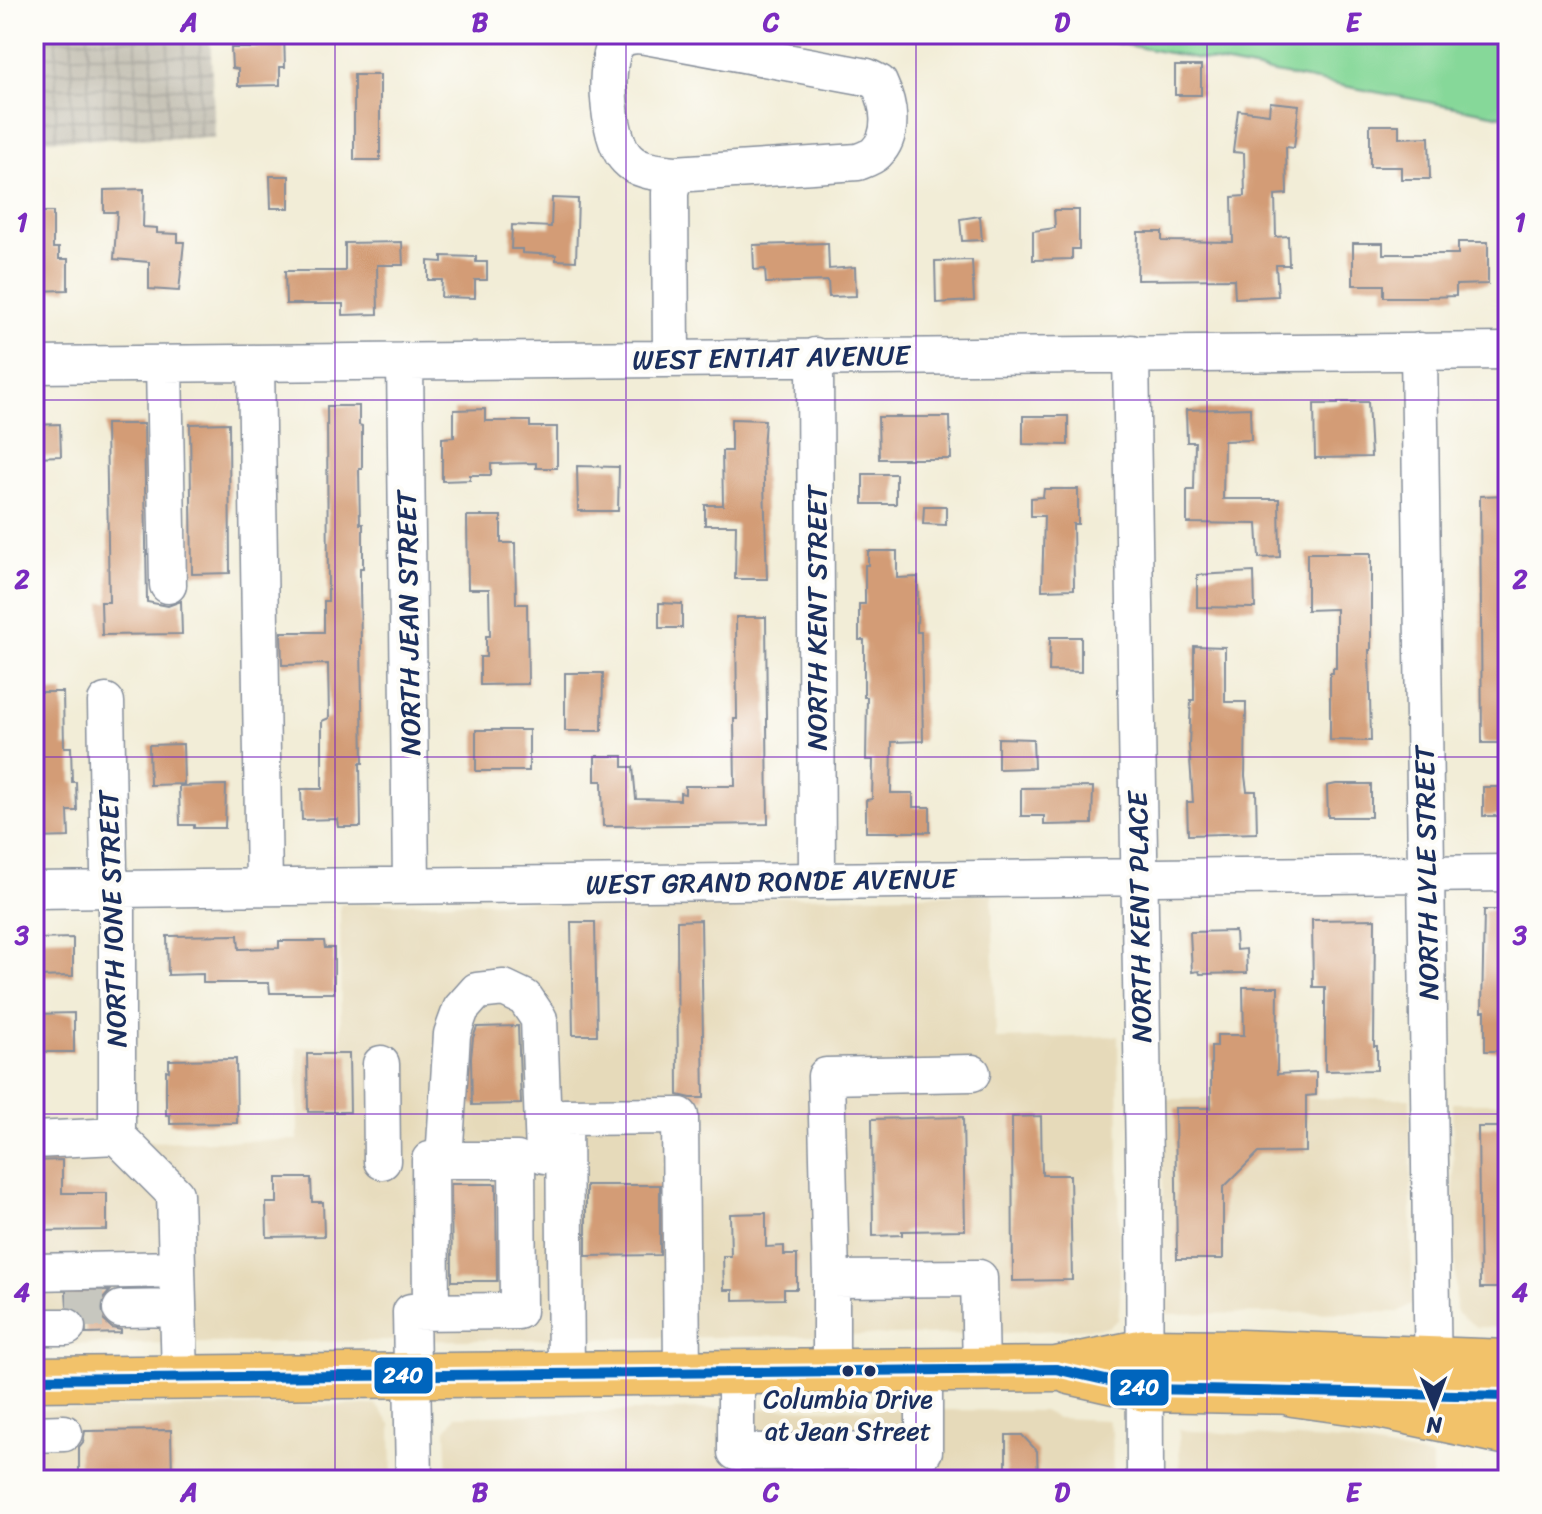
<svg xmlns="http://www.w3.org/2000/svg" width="1542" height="1514" font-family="Sriracha,sans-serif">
	<defs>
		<pattern id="industrial-grid" width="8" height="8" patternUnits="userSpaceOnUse" patternTransform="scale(2)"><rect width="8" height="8" fill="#c8c4b8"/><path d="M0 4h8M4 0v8" fill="none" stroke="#aba9a1"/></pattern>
	</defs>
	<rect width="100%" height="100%" fill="#fdfcf7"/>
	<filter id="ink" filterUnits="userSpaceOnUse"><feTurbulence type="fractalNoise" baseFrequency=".0125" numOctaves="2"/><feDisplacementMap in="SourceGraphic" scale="16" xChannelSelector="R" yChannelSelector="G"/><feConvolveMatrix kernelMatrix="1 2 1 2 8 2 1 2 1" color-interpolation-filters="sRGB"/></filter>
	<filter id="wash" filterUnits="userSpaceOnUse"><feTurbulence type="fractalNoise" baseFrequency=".006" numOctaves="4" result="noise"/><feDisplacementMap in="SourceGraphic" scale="32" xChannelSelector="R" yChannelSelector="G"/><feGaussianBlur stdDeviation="1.8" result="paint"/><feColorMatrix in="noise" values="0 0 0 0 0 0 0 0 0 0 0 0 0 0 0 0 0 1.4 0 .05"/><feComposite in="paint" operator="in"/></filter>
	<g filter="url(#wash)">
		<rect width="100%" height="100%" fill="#f2edd7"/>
		<path fill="#e6daba" d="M992,894L996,1039L1118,1036L1120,1297L1118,1320L1108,1327L989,1334L34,1345V1143L298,1140L297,1047L341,1045L340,904Z
			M1410,1098L1412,1303L1399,1312L1164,1314L1162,1099Z
			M1452,1103H1508V1328L1476,1327L1456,1312Z
			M376,1405L391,1424L392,1480H34V1410Z
			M736,1408L1043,1411L1057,1418L1107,1420L1112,1432L1113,1480H448L446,1430L456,1416Z
			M1179,1430L1342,1441L1432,1457V1480H1180Z"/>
		<path fill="url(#industrial-grid)" d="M34,34H210L215,138L34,140Z"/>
		<path fill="#86d899" stroke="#50847c" stroke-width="2" d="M1068,34H1508V117Z"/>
		<g id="blocks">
			<path fill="#d39c76" d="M258,34H284L285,67H280V85L238,86V69L232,68L231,48H258Z
				M1175,66H1201V95H1175Z
				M354,75H380V160H354Z
				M1270,102L1299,105L1294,148L1286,147L1287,194L1275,195L1276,237L1288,236L1289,265H1276L1278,296L1235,298L1234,279L1137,280L1138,232H1162V241L1233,242L1232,197L1245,196L1244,153L1233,152L1238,110L1269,114Z
				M1370,125H1399V138L1429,137L1430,179H1401V167H1370Z
				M270,176H289V208H271Z
				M144,189L143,227L157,228V233L178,234V242H184L179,291L149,289V262L114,259L117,212H104V190Z
				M552,198L578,199L576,261L556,260V255L522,253V249H511L512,225L551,227Z
				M1054,210H1079V249H1072V259L1033,260V231L1055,228Z
				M34,212H53V248H59V259H68V290L34,291Z
				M980,216L982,240L962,241L960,219Z
				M402,242L403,265H377L378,314L343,315V304H286L285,271H345V243Z
				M1458,242H1488V284L1456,285V296L1427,297H1384V285H1353V243H1383V254H1458Z
				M828,243L829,269L855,267L856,296L829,297L828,281L766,283L765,269L754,270L753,245Z
				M442,256L476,257V262H487V280H475V298L441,297L442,280H428V261L442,262Z
				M972,260L974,301L936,303L935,261Z
				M1338,402H1368L1371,457L1315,458L1314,404H1338Z
				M327,406H359V425L362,426V469H359L360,524H363V568H360V585L363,763H360L361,827H338L337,819L302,820L301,789H322V721L329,718L328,664L282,665L281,632H324V601H328Z
				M1250,408L1251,440L1224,441L1223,499H1279L1280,557L1259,558L1257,524L1187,523V490H1194L1195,442H1187L1186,410Z
				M485,409V421H530V427H557V468H536V463L491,464V475H470V480L442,481V438L454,437V410Z
				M1023,416H1068V445L1023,444Z
				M878,417H950L951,459H879Z
				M731,419L765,420L763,450L767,579H735L736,525H705V505H723L722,451H731Z
				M229,423L230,573L192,574L190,424Z
				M60,424L61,456L34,457V425Z
				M106,424H144L147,602L168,606L181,601L182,634L102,635L101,602H109Z
				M577,466L619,467L618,511H578Z
				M863,474H896V504H863Z
				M1044,489H1078V524H1073L1074,589L1042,590L1044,516H1031V498L1043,497Z
				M1508,495V743H1482L1480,496Z
				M924,506H946V525L923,524Z
				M467,516H501V543H515L516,604H527L528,684L480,685V657H486V636H490L489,589H468Z
				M868,551H897V578L918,577L917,632H921L923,741L892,742L891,793H913V807H930V832H866V800L872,799L873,760H866L867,697H864V640H859V604H865V565H868Z
				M1307,553H1371V650H1369L1371,741L1330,740V673H1333V668H1336V609L1307,610Z
				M1254,572L1255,608L1197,607V575Z
				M659,603L682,604V628H659Z
				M736,617H766L768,824L603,826L602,781H595V756H623V767H633L636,799L680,800V793L685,794V786H735L734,719H737Z
				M1050,637H1081V672L1049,671Z
				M1194,646L1225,647V702H1246L1245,776L1247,791H1256L1257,833L1188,835L1187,802H1193L1189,745L1191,700H1194Z
				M565,673H603L602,731H565Z
				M34,692H63L64,747H71L72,782H76L77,811H68L69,837L34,838V783H40L39,726H34Z
				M476,730H529V771H476Z
				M998,738L1033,739L1034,768L998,769Z
				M183,744L184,784L150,785L149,745Z
				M1336,784H1371V817H1328L1327,786Z
				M226,785L225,828H194V825H180L179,786Z
				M1093,787L1092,824L1044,825V816H1021V788Z
				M1483,787H1508V816H1483Z
				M1484,910H1508V1051H1485V1011H1482Z
				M1375,919L1374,1046H1377V1070L1325,1071V987H1313L1312,920Z
				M701,920L704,1098H691L678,1095L677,921Z
				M571,922H595L597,1035H573Z
				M1235,931L1236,950L1246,949L1247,973L1200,974L1199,971L1192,972L1190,932Z
				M238,935L239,949L279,948V941H324L325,948H334V993H270L269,983H203V974L168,975L167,936Z
				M73,938V976L34,977V939Z
				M1243,987H1278L1277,1074L1316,1072V1095L1306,1096V1152L1258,1153L1223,1188V1259H1177L1175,1108H1211V1046H1217V1035H1244Z
				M74,1013V1052H34V1014Z
				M518,1026L521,1104L472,1105L471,1058L473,1038L477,1027Z
				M307,1054H349L350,1112H308Z
				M236,1059L237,1123L170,1124V1115H166V1070L169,1071V1060Z
				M1041,1116L1042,1175H1070L1072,1280L1013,1281L1012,1117Z
				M963,1117L965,1230L902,1231V1235L873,1236L872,1119Z
				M1478,1127H1508V1288H1480Z
				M62,1160V1193H107V1230L34,1231V1161Z
				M277,1178H311L312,1202H323L324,1236L267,1237L266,1203H277Z
				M451,1184H496L497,1281H452Z
				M586,1185H660V1255L586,1256Z
				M766,1213V1247L784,1246V1255H797V1289H784V1299L733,1300V1290H724L723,1256H731L730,1214Z
				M110,1291L102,1300L100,1310L103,1320L112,1328L121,1330V1333L86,1334L85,1317L78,1309L67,1306L66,1292Z
				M171,1430L172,1478L79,1480V1447L83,1442L85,1431Z
				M1006,1435H1022L1037,1451L1038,1479H1006Z"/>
		</g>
	</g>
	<g filter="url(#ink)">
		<use href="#blocks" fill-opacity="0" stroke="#868e9a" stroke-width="2"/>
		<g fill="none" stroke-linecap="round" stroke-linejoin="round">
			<path stroke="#c7c7bf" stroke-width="36" stroke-dasharray="36 18" stroke-linecap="butt" d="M67,1309H121"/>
			<g stroke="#868e9a" stroke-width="39">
				<path id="minor" d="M1419,351L1433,1386
					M1131,353L1144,1164L1145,1480
					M815,356L817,881
					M671,358L670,193L675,174L858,162C863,160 872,157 876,153C895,134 889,104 879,83L867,77L646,36C633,34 619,36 614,49C603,73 609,141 627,159C639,172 659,172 675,174
					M405,361L411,884
					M256,363L264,887
					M164,364L168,585
					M34,365L1508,351
					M106,702L109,871L117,907V1136
					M34,890L1508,873
					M381,1064L382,1161
					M972,1073L826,1076L831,1279L979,1278L981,1370
					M34,1140L117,1136L175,1194L180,1377
					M444,1160L452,1034L461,1009L477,991L504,988L525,998L539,1019L544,1155
					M34,1272L177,1269
					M831,1279V1371
					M121,1309L178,1308
					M34,1327H67
					M736,1372V1452L924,1451V1370
					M566,1374L564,1117L680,1116L682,1372
					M34,1434L64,1433
					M414,1480L411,1312L518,1311L517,1160H430L431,1312"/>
			</g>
			<g stroke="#868e9a" stroke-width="47">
				<path id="major" d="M1070,1372L1145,1389L1508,1396
					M34,1379L1056,1369L1145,1351L1240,1352L1508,1362"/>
			</g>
			<g stroke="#868e9a" stroke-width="47">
				<path id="highway" d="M1293,1394L1379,1406L1508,1433"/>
			</g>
			<use href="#minor" stroke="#fff" stroke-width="36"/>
			<use href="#major" stroke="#f2c26a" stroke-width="44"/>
			<use href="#highway" stroke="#f2c26a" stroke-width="44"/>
			<g stroke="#fdfcf7" stroke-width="16">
				<path id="bus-1" d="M34,1379L1056,1369L1145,1389L1508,1396"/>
			</g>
			<use href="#bus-1" stroke="#0065bd" stroke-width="10"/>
		</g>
	</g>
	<path fill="none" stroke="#7b2cbf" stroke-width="2" stroke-opacity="0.55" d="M335,34V1480M626,34V1480M916,34V1480M1207,34V1480M34,400H1508M34,757H1508M34,1114H1508"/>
	<g fill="#1b2f5e" stroke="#fdfcf7" stroke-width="3">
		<circle cx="848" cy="1371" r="7"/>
		<circle cx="870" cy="1371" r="7"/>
	</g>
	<g text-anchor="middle" stroke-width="8" stroke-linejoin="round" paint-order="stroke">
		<g font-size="26" fill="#1b2f5e" stroke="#fdfcf7">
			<text x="848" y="1408">Columbia Drive<tspan x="848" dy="32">at Jean Street</tspan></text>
		</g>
		<g font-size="28" fill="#1b2f5e" stroke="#fdfcf7">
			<text transform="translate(771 357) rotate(-1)" y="10">WEST ENTIAT AVENUE</text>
			<text transform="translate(816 618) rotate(-90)" y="10">NORTH KENT STREET</text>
			<text transform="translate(408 623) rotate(-91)" y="10">NORTH JEAN STREET</text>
			<text transform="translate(1426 873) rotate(-91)" y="10">NORTH LYLE STREET</text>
			<text transform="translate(771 881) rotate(-1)" y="10">WEST GRAND RONDE AVENUE</text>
			<text transform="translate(1139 917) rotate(-91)" y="10">NORTH KENT PLACE</text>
			<text transform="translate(112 919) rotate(-92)" y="10">NORTH IONE STREET</text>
		</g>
	</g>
	<g stroke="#fdfcf7" stroke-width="3">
		<rect x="373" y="1356" width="61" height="39" rx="8" fill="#0065bd"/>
		<rect x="1109" y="1368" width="61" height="39" rx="8" fill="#0065bd"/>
	</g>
	<g font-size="22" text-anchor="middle" font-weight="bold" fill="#fff">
		<text x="403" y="1383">240</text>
		<text x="1139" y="1395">240</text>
	</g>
	<rect width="1542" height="1514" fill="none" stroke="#fdfcf7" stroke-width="88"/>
	<g transform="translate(1434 1406) rotate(179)" stroke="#fdfcf7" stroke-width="6" paint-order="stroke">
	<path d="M0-6L14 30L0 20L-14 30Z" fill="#1b2f5e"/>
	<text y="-12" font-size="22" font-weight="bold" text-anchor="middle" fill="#1b2f5e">N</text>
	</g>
	<rect x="44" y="44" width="1454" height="1426" fill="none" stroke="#7b2cbf" stroke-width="3"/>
	<g font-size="26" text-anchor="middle" font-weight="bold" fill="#7b2cbf">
		<text x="189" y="31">A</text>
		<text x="480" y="31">B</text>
		<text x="771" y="31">C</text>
		<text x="1062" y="31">D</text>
		<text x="1353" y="31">E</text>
		<text x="22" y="231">1</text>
		<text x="1520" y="231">1</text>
		<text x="22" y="588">2</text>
		<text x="1520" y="588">2</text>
		<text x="22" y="944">3</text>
		<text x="1520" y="944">3</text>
		<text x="22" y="1301">4</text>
		<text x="1520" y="1301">4</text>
		<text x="189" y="1501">A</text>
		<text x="480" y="1501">B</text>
		<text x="771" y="1501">C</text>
		<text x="1062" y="1501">D</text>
		<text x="1353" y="1501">E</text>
	</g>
</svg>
